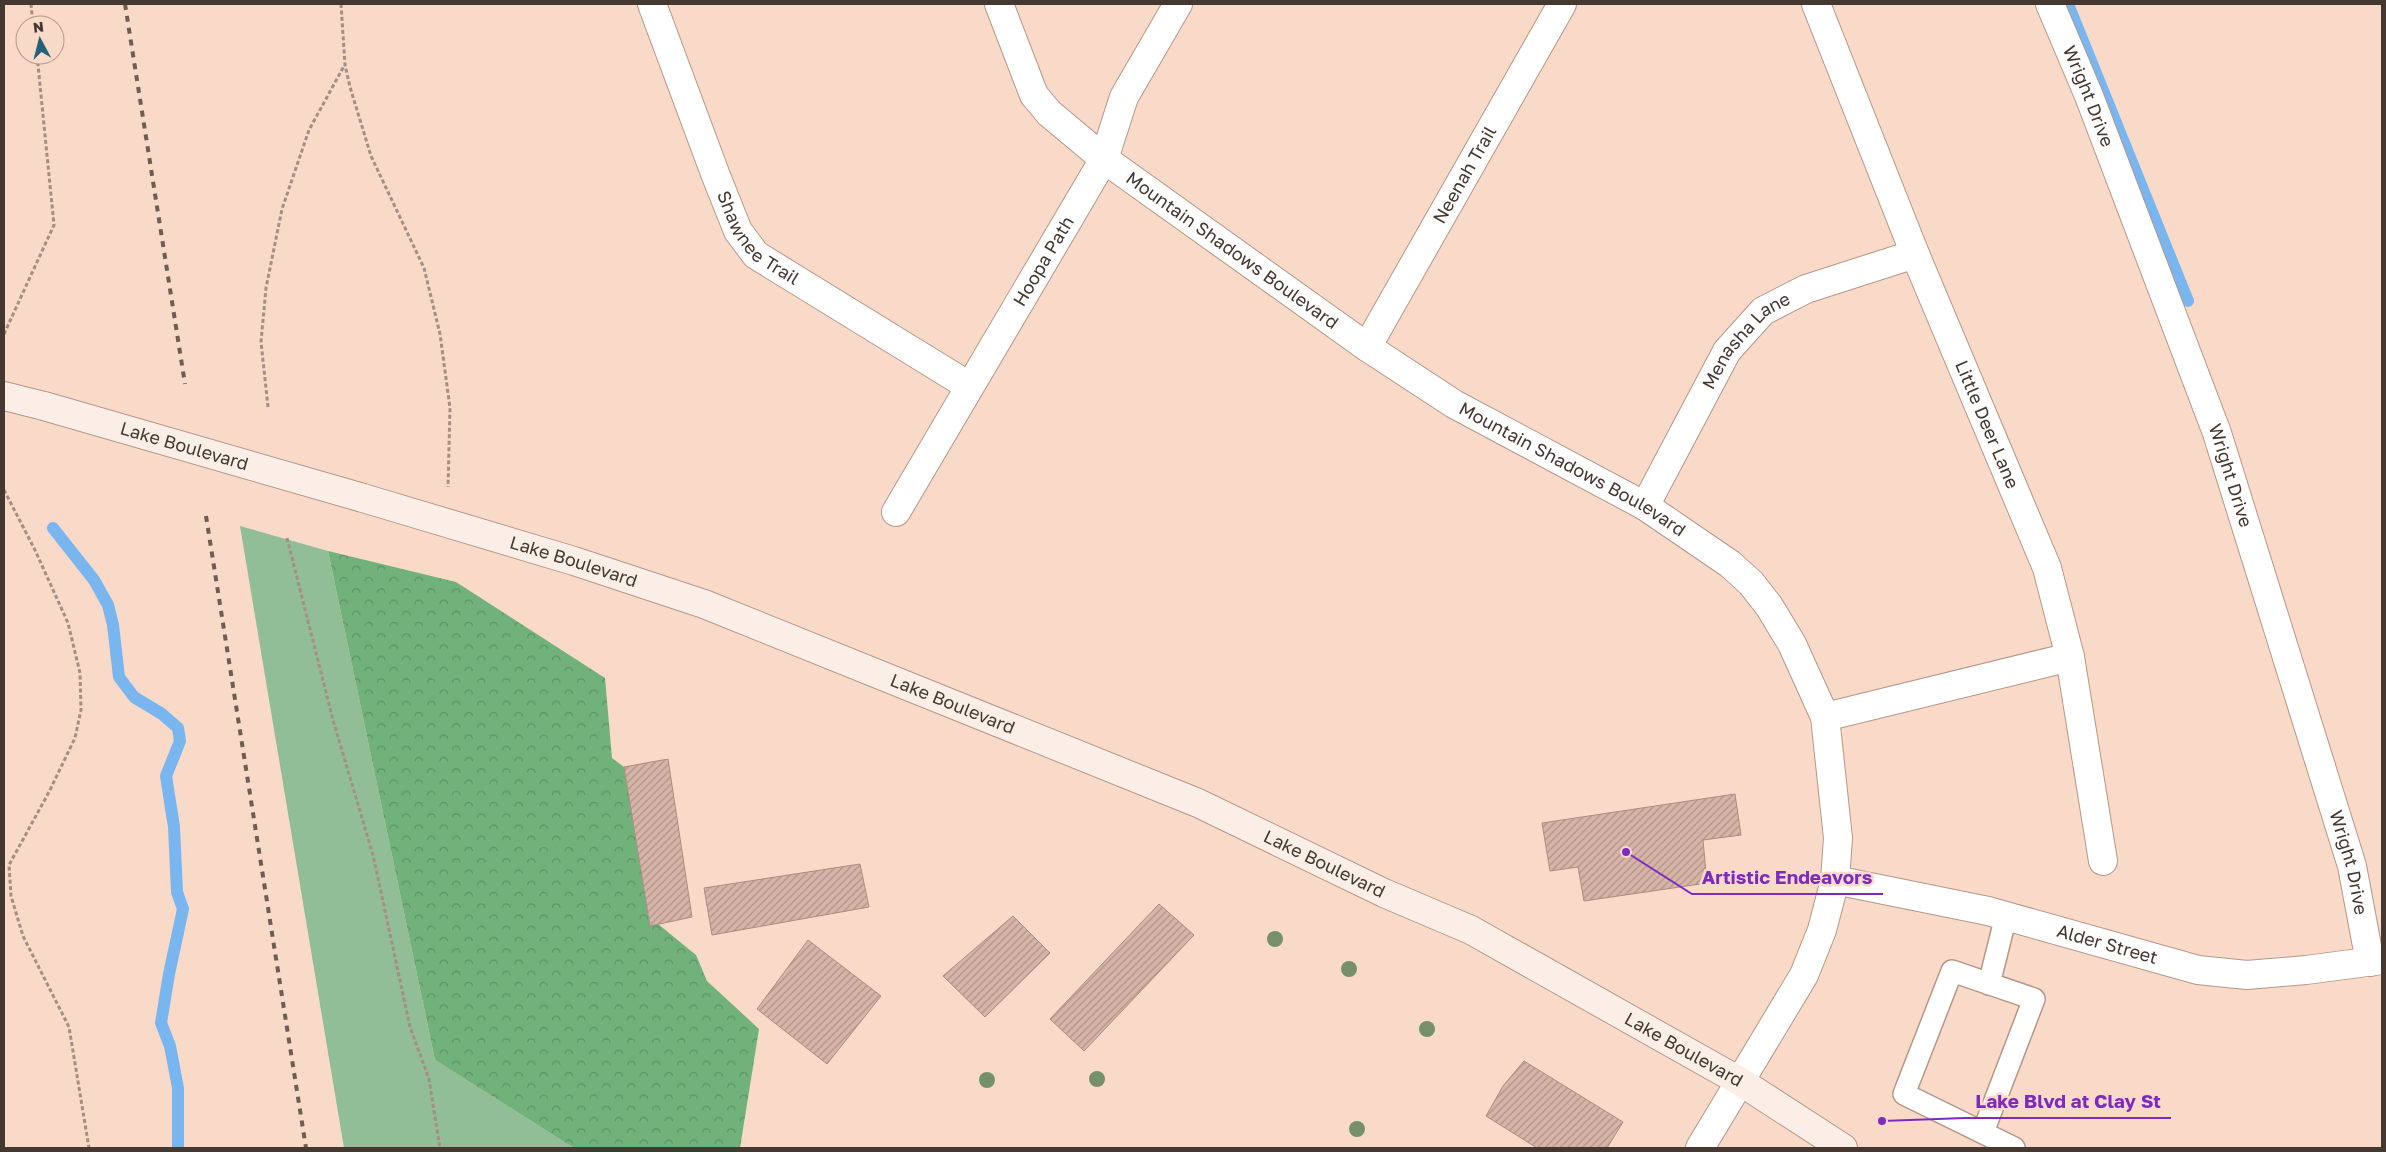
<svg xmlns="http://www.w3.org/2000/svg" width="2386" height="1152" font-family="'Golos Text',sans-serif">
	<defs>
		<pattern id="forest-crowns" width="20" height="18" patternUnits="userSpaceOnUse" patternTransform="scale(1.25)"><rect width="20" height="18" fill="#70b27a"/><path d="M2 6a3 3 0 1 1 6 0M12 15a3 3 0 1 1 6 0" fill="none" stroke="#5e9265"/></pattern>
		<pattern id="building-hatch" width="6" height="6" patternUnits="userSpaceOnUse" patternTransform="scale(1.25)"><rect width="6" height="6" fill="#d6b4a8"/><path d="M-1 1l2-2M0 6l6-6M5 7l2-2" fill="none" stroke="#af9389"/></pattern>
	</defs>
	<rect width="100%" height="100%" fill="#f9d9c8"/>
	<path fill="#91be97" d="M240,526L328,551L435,1060L574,1148H344Z"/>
	<path fill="url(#forest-crowns)" d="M328,551L456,582L605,678L612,758L624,767L650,925L658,924L696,955L707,981L759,1029L740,1148H574L435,1060Z"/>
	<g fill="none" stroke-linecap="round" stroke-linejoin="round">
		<path stroke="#79b6f0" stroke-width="12" d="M2068,4L2188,301
			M53,528L94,580L108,605L113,625L119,677L134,697L162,714L178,728L180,741L166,776L174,827L177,892L183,909L169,974L161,1023L170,1046L178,1088V1148"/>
	</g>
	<path fill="url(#building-hatch)" stroke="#ac8c81" d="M668,759L692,917L650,926L624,767Z
		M1735,794L1741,835L1703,840L1707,883L1584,901L1578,867L1550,871L1542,823Z
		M860,864L869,907L712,935L704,888Z
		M1159,904L1194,935L1084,1051L1050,1019Z
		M1013,916L1050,953L985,1017L943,976Z
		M808,940L881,996L827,1064L757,1009Z
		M1524,1061L1623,1122L1607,1148H1537L1486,1116L1503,1086Z"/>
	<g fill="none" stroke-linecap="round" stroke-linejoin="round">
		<g stroke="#b69788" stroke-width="24">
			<path id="service" d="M1989,984L2006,916
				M1983,1132L2034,999L1952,971L1904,1094L2014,1148"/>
		</g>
		<g stroke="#b69788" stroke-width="30">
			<g id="minor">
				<path id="s1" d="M652,4L716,176L738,231L756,255L969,386"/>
				<path id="s2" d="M999,4L1034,95L1049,113L1104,159L1367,347L1454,404L1645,506L1730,564L1751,583L1769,606L1792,644L1825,717L1838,838L1835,880L1822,930L1804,975L1700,1148"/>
				<path id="s3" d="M1816,4L1915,254L2047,568L2070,657L2103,861"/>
				<path id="s4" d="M2050,4L2089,96L2217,433L2352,866L2370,962"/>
				<path id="s5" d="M1367,347L1562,4"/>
				<path id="s6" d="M1645,506L1727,351L1763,311L1806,289L1915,254"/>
				<path id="s7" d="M896,512L1104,159L1124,97L1178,4"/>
				<path d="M1825,717L2070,657"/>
				<path id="s8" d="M1835,880L1988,911L2198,970L2247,975L2306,970L2382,960"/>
			</g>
		</g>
		<g stroke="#b69788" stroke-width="30">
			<g id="secondary">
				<path d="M4,396L44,406"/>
				<path id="s9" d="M363,498L574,561L704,604L1198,803L1384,893L1471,930L1741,1082L1843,1148"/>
			</g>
		</g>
		<path stroke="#a68e82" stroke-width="3" stroke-dasharray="4 2.5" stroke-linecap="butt" d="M31,4L33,25
			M341,4L345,65L350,87L371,156L424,268L440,334L450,408L448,487
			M4,334L54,225L37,55
			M268,407L261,342L266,288L282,209L309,130L344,66
			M4,490L35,550L68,623L80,673L81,710L75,738L49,792L9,865L11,896L23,936L69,1027L89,1148
			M287,538L333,720L373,855L410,1027L429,1079L440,1148"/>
		<use href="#service" stroke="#fff" stroke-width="21"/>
		<use href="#minor" stroke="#fff" stroke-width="28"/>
		<use href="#secondary" stroke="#fbeee7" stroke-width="28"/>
		<path stroke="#6e5d53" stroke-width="4" stroke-dasharray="6 6" stroke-linecap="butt" d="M125,4L185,384
			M206,516L306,1148"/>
		<g stroke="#b69788" stroke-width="30" stroke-linecap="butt">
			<g id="secondary-bridge">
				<path id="s10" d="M44,406L363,498"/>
			</g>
		</g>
		<use href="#secondary-bridge" stroke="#fbeee7" stroke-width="28"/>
	</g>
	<g fill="#76906c">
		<circle cx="1275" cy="939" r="8"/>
		<circle cx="1349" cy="969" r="8"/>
		<circle cx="1427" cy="1029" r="8"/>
		<circle cx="1097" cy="1079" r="8"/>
		<circle cx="987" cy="1080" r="8"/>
		<circle cx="1357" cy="1129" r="8"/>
	</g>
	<g text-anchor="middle" stroke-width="5" stroke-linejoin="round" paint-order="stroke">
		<g font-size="18" fill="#453831" stroke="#f9d9c8">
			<text dy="6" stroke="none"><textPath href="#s4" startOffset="100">Wright Drive</textPath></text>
			<text dy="6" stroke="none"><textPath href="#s5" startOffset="198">Neenah Trail</textPath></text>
			<text dy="6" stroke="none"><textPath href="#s1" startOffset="261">Shawnee Trail</textPath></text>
			<text dy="6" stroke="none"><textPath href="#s2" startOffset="350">Mountain Shadows Boulevard</textPath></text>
			<text dy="6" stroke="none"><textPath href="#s7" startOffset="291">Hoopa Path</textPath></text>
			<text dy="6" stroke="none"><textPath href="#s6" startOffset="196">Menasha Lane</textPath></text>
			<text dy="6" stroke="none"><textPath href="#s3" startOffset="454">Little Deer Lane</textPath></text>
			<text dy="6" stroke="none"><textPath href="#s10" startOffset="146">Lake Boulevard</textPath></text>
			<text dy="6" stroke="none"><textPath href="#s2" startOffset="755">Mountain Shadows Boulevard</textPath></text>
			<text dy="6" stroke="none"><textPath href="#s4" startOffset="505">Wright Drive</textPath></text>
			<text dy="6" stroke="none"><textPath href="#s9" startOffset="220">Lake Boulevard</textPath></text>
			<text dy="6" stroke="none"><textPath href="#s9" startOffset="625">Lake Boulevard</textPath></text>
			<text dy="6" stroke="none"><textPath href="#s9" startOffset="1030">Lake Boulevard</textPath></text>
			<text dy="6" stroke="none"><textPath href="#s4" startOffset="910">Wright Drive</textPath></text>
			<text dy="6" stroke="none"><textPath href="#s8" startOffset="280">Alder Street</textPath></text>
			<text dy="6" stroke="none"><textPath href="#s9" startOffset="1435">Lake Boulevard</textPath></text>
		</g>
	</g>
	<path fill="none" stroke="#7b2cbf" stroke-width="2" d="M1626 852L1692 894H1883M1882 1121L1965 1118H2171"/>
	<g fill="#7b2cbf" stroke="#f9d9c8" stroke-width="2">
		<circle cx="1626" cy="852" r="5"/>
		<circle cx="1882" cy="1121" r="5"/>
	</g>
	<g font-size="19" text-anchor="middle" font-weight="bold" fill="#7b2cbf" stroke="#f9d9c8" stroke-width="5" stroke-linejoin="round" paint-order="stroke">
		<text x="1787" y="884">Artistic Endeavors</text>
		<text x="2068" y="1108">Lake Blvd at Clay St</text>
	</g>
	<rect width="2386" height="1152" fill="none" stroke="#453831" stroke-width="10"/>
	<g transform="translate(40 40) rotate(353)"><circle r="24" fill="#f9d9c8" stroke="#b1998c"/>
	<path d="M0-4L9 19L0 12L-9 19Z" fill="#226176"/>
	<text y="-8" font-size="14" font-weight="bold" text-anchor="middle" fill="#453831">N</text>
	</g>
</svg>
